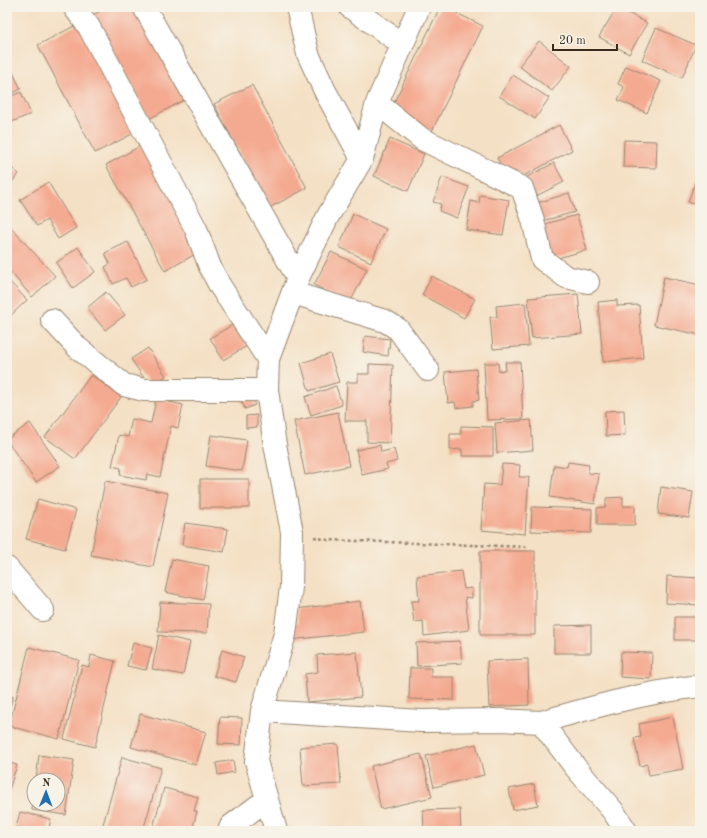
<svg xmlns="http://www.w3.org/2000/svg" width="707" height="838" font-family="'Old Standard TT',serif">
	<rect width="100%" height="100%" fill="#f7f3e8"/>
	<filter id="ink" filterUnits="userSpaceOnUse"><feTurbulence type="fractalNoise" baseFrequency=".025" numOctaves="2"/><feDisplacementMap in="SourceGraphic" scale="8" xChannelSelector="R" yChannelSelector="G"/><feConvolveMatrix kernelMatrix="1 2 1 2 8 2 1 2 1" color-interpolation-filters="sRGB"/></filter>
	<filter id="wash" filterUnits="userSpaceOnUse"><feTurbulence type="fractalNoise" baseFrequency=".012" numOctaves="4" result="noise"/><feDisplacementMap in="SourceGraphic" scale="16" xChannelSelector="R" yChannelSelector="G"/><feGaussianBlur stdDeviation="0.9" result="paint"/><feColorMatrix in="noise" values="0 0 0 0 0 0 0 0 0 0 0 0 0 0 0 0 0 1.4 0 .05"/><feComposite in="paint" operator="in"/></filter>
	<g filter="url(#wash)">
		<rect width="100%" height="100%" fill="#f4e0c4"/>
		<g id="blocks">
			<path fill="#f4aa91" d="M108,7H137L186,99L149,119L93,15Z
				M440,7H444L483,26L432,131L390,111Z
				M617,7L647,23L629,54L599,37Z
				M80,23L138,131L95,153L38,45Z
				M656,28L696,45L682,78L642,60Z
				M539,41L571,66L552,91L519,66Z
				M626,66L661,81L647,113L618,100L624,87L618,84Z
				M11,69L21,89L7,96V71Z
				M513,75L549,98L535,119L499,96Z
				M252,85L307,188L269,208L214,104Z
				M21,92L31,114L7,124V98Z
				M559,125L572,150L520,178L515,171L507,176L497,158Z
				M390,139L424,154L408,191L374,176Z
				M624,140L657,141L656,168L623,167Z
				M142,145L201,251L165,271L106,165Z
				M554,163L564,182L532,198L523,179Z
				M7,164L19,174L7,187Z
				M442,177L469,187L457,218L439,211L441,204L433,202Z
				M696,180L700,182V206L688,202Z
				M48,182L76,228L58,239L47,220L37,226L20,200Z
				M569,193L575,212L542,221L537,203Z
				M480,195L509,200L503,235L466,230L471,201L479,203Z
				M353,214L386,229L371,262L339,247Z
				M577,215L587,250L547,261L538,226Z
				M7,223L55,276L32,297L7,268Z
				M128,242L147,279L131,287L126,278L113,284L105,267L110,264L105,253Z
				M78,247L95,272L73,288L56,263Z
				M331,252L367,269L350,303L314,285Z
				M432,276L475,299L464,318L422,295Z
				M664,277L700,285V335L654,325Z
				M7,279L27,300L7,319Z
				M106,292L125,315L105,330L87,308Z
				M578,294L582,334L532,338L528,298Z
				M617,300V306L639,305L643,358L603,362L598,302Z
				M525,303L529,346L493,349L490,317H497L496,306Z
				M234,324L247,346L223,360L210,338Z
				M365,336L390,339L388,356L363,352Z
				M148,348L166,376L150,387L131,359Z
				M330,354L339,382L309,391L301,363Z
				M505,362H520L523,419L487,420L484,363H498L499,371L506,370Z
				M369,364L393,365L390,443L367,442V421H345L347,382H358V374H369Z
				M476,369L479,400L473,401V406L456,408L455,402L448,403L445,372Z
				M91,375L121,397L75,459L45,437Z
				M336,386L342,405L311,415L305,397Z
				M250,392L255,405L245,409L239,396Z
				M156,399L183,405L178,428L171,426L160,477L147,474L146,480L120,475L121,468L112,466L119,435L128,437L132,419L151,423Z
				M624,410L625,435L606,436L605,411Z
				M338,412L349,466L305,475L294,421Z
				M257,415V427L246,428V416Z
				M531,420L533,450L497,453L495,423Z
				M30,423L60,466L36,482L7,441V439Z
				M461,426L493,427V456H462V449L450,450V434H461Z
				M211,435L247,440L242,471L206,466Z
				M380,445L381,452L394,449L397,461L386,464L388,469L362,475L356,450Z
				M568,462L589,465L588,473L599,474L595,504L550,497L554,465L567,467Z
				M502,464L520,465L519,477H529L525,534L481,530L484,484L500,485Z
				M200,479H249V508H200Z
				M105,481L168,493L153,567L91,555Z
				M661,487L693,492L689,518L658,514Z
				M623,497V506H635V525H597V508L606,507V498Z
				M38,499L76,510L65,549L26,539Z
				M532,507L592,509L591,533L531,531Z
				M185,523L228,529L224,552L182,545Z
				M480,551H535V635H480Z
				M172,559L209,566L203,600L165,592Z
				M461,571L464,589L472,588V598L465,597L469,630L424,636L423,621L414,622L411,601H419L417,576Z
				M667,576L700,578V605L666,603Z
				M360,601L364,632L289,640L287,624L298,623L296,609Z
				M160,602L209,604L207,633L158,632Z
				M675,617H700V640H675Z
				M591,625V653H554V626Z
				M159,635L190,642L183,675L152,669Z
				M460,641L462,663L417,666L416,643Z
				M133,643L152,648L146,670L127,666Z
				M29,647L79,660L59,739L9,726Z
				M222,650L244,657L236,682L214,676Z
				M357,652L361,697L307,702L305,674L318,672L317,655Z
				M621,652L652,653L651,679L620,677Z
				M91,655L115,661L95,747L64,739L82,665L89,667Z
				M528,659L529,705L489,707L487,661Z
				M410,668H431V677H454V700L409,699Z
				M7,695L13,697L7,715Z
				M140,714L206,732L196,765L131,747Z
				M220,717L242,718L241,745L218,744Z
				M673,717L683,769L649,775L647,764L640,766L634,738L641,737L639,724Z
				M338,744L341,784L303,786L300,747Z
				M476,744L484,775L434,787L426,756Z
				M421,754L432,797L381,809L371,766Z
				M39,755L74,760L66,815L32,810L33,800L34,804H58V780H36Z
				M122,757L161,768L143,831H113L102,828Z
				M233,760L235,772L218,775L216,763Z
				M7,762L17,765L9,790H7Z
				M534,784L538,805L513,810L509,789Z
				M164,788L198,797L194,811H197L192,831H152Z
				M460,809L461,831H424L423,810Z
				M20,812L51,819L48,831H15Z"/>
		</g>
	</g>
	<g filter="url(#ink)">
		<use href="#blocks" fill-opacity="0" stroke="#988571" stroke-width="1"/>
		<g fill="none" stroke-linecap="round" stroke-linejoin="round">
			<g stroke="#988571" stroke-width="24">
				<path id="minor" d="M74,7L89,27L196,229L210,267L220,286L268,359
					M144,7L298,278
					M297,7L308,54L325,91L362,159
					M350,7L402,44
					M377,103L422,139L522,188L533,220L542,259L566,277L588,282
					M293,293L385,321L398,329L428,370
					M52,320L78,348L124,385L144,390H267
					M7,568L43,610
					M262,711L421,721L500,720L541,722L576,768L613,811L626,831
					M541,722C593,707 646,692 700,686
					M229,831L231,826L266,800
					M276,831L256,761L262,711L285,634L291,587L292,532L274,439L267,390L268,359L298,278L328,216L362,159L377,103L419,7"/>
			</g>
			<path stroke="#988571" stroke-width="2.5" stroke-dasharray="3 3" stroke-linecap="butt" d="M314,537L328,540L529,547"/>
			<use href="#minor" stroke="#fff" stroke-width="22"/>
		</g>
	</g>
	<rect width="707" height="838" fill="none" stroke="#f7f3e8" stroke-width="24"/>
	<g transform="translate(46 792) rotate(1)"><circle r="19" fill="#f7f3e8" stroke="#aca397"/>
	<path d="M0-3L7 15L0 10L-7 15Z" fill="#1f6fb2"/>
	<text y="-6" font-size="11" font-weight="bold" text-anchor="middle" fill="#3b2a1e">N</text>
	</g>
	<path d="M553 44v6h64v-6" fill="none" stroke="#3b2a1e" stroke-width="2"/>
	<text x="559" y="44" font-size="12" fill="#3b2a1e" stroke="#f7f3e8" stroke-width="3" paint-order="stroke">20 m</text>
</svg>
